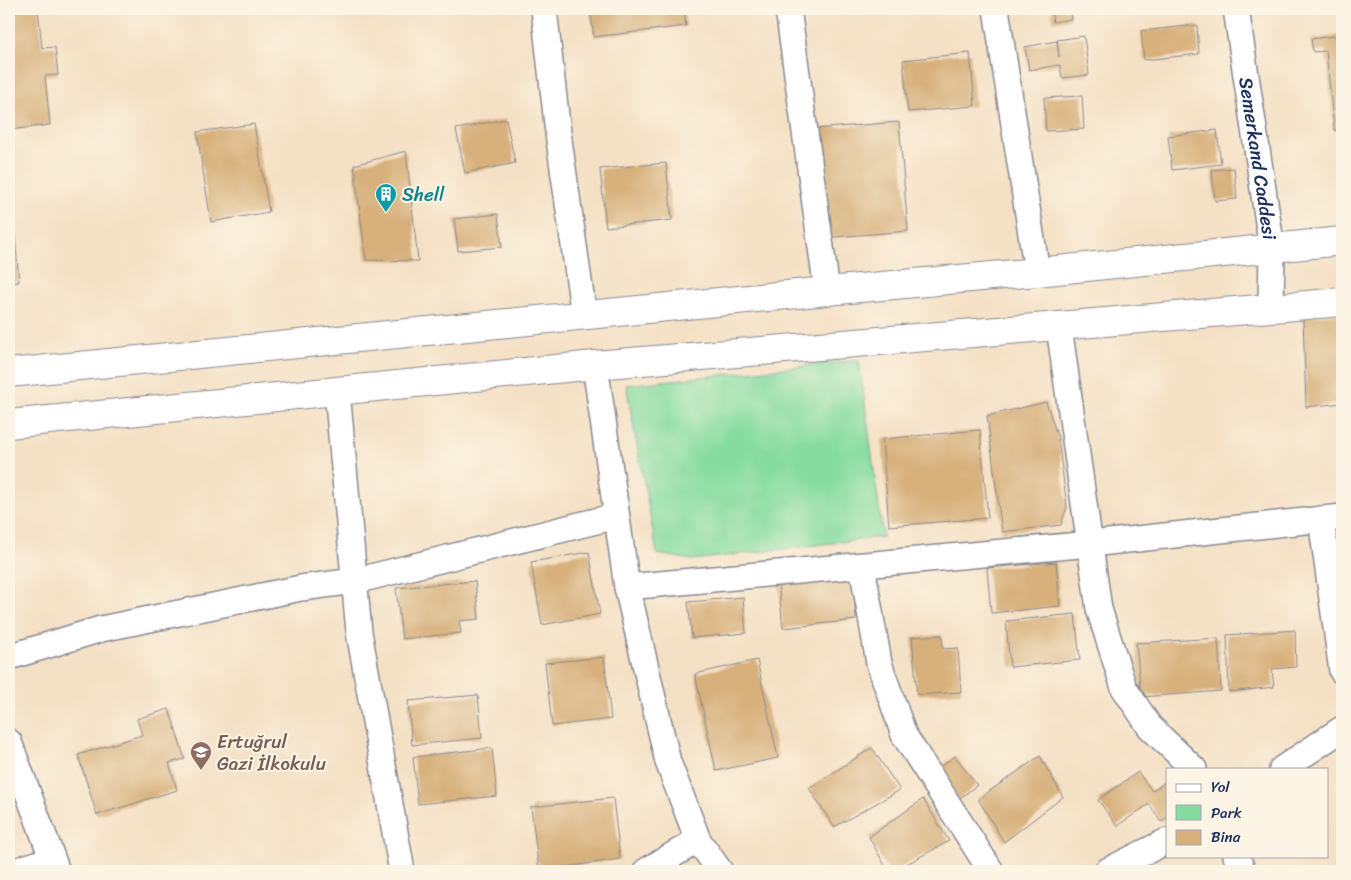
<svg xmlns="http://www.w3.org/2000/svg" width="1351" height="880" font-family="Sriracha,sans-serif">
	<rect width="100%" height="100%" fill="#fcf5e5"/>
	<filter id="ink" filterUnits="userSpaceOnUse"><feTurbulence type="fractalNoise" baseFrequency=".02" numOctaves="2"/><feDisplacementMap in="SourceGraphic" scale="10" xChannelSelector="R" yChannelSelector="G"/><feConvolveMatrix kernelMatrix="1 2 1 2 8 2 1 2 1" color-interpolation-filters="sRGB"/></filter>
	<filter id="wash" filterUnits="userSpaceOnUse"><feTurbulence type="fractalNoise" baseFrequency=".0096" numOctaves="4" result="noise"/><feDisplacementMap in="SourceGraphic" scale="20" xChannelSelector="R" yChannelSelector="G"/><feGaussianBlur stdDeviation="1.12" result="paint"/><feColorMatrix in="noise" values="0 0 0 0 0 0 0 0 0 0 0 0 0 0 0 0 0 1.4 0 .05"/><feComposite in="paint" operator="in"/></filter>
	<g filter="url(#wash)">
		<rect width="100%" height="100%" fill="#f4e0c4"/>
		<path fill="#86dca0" stroke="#50867f" d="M859,360L883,537L692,560L657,554L626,385Z"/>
		<g id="blocks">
			<path fill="#d7b07c" d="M9,9H38L42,48L55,47L58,75L45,76L50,125L9,130Z
				M590,9H684L686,26L594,37Z
				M1051,9H1069L1071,19L1053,22Z
				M1197,25L1199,54L1144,60L1141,31Z
				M1342,35V130H1334L1326,51L1313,52L1311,39Z
				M1084,36L1089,75L1062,78L1060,65L1029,70L1025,47L1057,41L1059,57L1057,40Z
				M970,53L975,106L908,112L903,60Z
				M1082,96L1084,129L1046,131L1044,98Z
				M506,119L515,163L465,173L456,129Z
				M899,122L908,231L824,238L814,129Z
				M254,124L269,212L211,222L197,132Z
				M1217,130L1221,164L1172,170L1168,136Z
				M406,151L418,261L366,260L354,165Z
				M666,163L672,220L606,227L600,169Z
				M1234,168L1237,199L1215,201L1212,170Z
				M498,214L502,247L458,251L454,219Z
				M9,224H14L19,282L9,283Z
				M1342,313V403L1306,407L1303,317Z
				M1046,402L1058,438L1067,507L1061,525L1002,532L987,416Z
				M980,430L988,518L889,526L882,439Z
				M589,552L600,614L542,625L531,562Z
				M1056,562L1060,606L991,613L987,568Z
				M852,574L856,620L783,628L778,582Z
				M475,581L479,619L459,621L461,633L402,639L396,588Z
				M743,597L746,633L692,638L688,602Z
				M1075,614L1080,660L1010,667L1006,621Z
				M1295,630L1296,667L1272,669L1274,687L1229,692L1227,635Z
				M942,635L943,649L958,648L961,692L917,695L912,637Z
				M1218,638L1221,691L1141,697L1136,643Z
				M604,657L611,719L552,726L545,663Z
				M757,660L778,758L716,771L695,674Z
				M478,695L482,738L412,745L408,701Z
				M169,709L185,759L169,763L177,790L97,815L78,755L142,735L137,719Z
				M492,748L497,796L418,804L413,757Z
				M872,748L900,790L834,827L809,788Z
				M955,756L977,785L959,799L937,769Z
				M1040,756L1063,797L1004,842L978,799Z
				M1138,772L1152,791L1164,783L1167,788V817L1161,822L1149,804L1117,826L1098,800Z
				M613,798L620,859L539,871L531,807Z
				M923,799L949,841L894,871H888L869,837Z"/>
		</g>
	</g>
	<g filter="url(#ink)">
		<use href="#blocks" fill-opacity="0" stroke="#888891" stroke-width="1"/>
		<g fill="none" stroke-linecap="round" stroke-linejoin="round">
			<g stroke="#888891" stroke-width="28">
				<g id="minor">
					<path d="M544,9L558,133L584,316"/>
					<path d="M788,9L827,291"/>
					<path d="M996,9L1037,272"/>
					<path id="s1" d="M1236,9L1272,249L1271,309"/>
					<path d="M1059,327L1099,609L1124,688L1150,727L1194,769"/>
					<path d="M595,365L627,587L668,762L698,840L720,871"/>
					<path d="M337,391L359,632L402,871"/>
					<path d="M1321,519L1342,671"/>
					<path d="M862,566L879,663L904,735L991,871"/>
					<path d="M627,587L1090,544L1342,517"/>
					<path d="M9,657L101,629L301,588L355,581L616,516"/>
					<path d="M9,742L57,871"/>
					<path d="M1282,769L1342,729"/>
					<path d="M1236,856L1243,871"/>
					<path d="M15,871L52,859"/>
					<path d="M646,871L698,840"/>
					<path d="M1107,871L1167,841"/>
				</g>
			</g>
			<g stroke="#888891" stroke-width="30">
				<path id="major" d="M9,373L827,291L1037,272L1342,241
					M9,424L595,365L1342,302"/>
			</g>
			<use href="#minor" stroke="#fff" stroke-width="25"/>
			<use href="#major" stroke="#fff" stroke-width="28"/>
		</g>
	</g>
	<defs>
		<g id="building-pin" transform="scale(1.125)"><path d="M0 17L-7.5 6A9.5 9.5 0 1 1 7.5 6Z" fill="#0f9aa8" stroke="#fcf5e5"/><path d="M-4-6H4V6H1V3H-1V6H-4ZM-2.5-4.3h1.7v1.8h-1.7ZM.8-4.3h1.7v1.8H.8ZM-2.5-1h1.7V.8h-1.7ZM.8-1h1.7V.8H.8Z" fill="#fff"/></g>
		<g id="school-pin" transform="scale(1.125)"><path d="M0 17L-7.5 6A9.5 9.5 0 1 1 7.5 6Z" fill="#8d6e63" stroke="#fcf5e5"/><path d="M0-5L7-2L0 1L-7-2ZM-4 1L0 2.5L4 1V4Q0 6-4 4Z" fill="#fff"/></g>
	</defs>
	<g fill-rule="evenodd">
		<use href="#building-pin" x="386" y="194"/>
		<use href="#school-pin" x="201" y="752"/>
	</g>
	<g text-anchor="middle" stroke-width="4" stroke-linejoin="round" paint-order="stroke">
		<g font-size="19" fill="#1b2f5e" stroke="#fcf5e5">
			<text dy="7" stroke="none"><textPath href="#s1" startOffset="151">Semerkand Caddesi</textPath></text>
		</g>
		<g font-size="19" fill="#0d838f" stroke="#fcf5e5" text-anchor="start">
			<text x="402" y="201">Shell</text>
		</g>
		<g font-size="19" fill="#785e54" stroke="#fcf5e5" text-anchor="start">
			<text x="217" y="748">Ertuğrul<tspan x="217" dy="22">Gazi İlkokulu</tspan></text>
		</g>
	</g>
	<rect width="1351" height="880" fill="none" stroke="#fcf5e5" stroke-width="30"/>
	<rect x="1166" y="768" width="162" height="90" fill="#fcf5e5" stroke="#a2a6af"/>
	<rect x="1176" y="784" width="25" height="8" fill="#ffffff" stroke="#a2a6af"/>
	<text x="1211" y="792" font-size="15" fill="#1b2f5e">Yol</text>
	<rect x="1176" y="805" width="25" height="15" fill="#86dca0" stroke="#a2a6af"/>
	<text x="1211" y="818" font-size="15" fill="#1b2f5e">Park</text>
	<rect x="1176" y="830" width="25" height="15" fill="#d7b07c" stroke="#a2a6af"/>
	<text x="1211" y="842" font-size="15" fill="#1b2f5e">Bina</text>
</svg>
